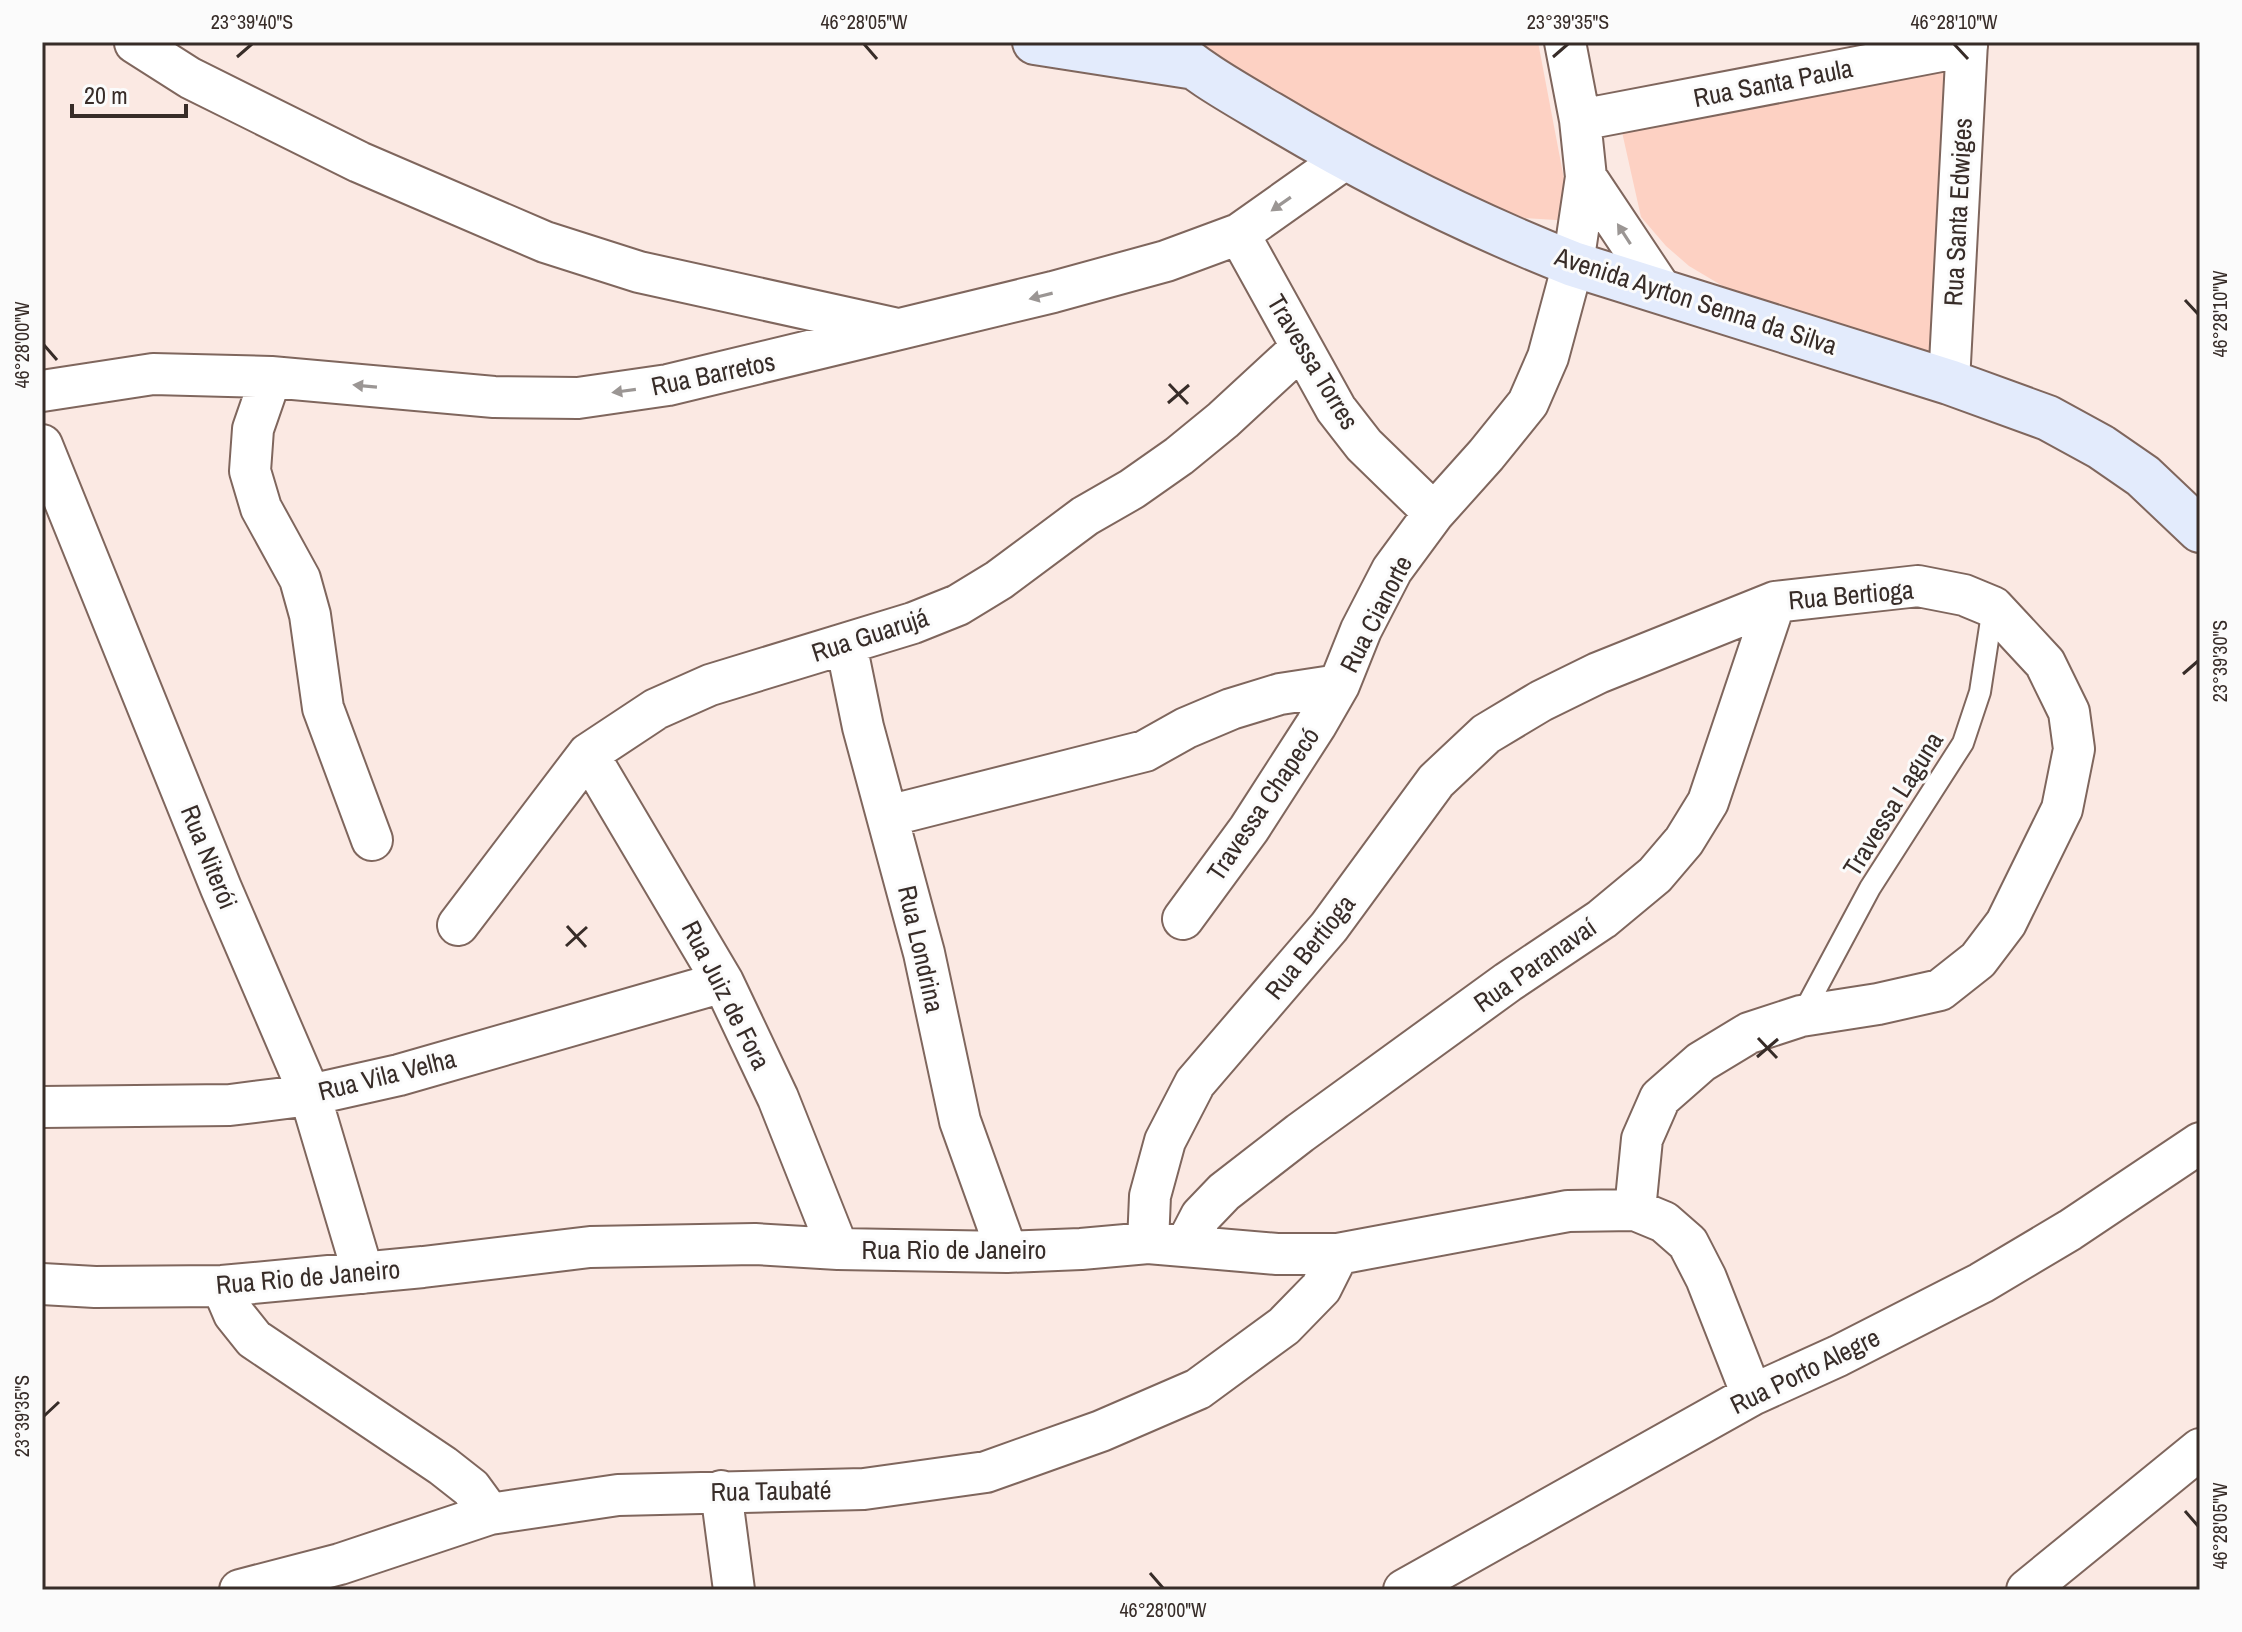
<svg xmlns="http://www.w3.org/2000/svg" width="2242" height="1632" font-family="'Archivo Narrow',sans-serif">
	<rect width="100%" height="100%" fill="#fbe9e3"/>
	<path fill="#fdd1c3" d="M1191,42H1538L1572,221L1524,218L1372,156Z
		M1949,70L1934,353L1726,288L1689,266L1666,246L1641,217L1622,132Z"/>
	<g fill="none" stroke-linecap="round" stroke-linejoin="round">
		<g stroke="#7f665d" stroke-width="24">
			<path id="service" d="M1802,1015L1870,888L1963,743L1980,692L1993,607"/>
		</g>
		<g stroke="#7f665d" stroke-width="44">
			<path id="minor" d="M135,43L190,78L359,162L545,242L639,272L893,328
				M1580,120L1967,46
				M1586,177L1662,291
				M1239,234L1336,409L1364,445L1434,513
				M271,377L253,429L250,471L261,508L300,579L310,615L323,708L372,840
				M1949,382L1967,42
				M42,391L153,374L271,377L494,397L578,398L668,385L1053,292L1166,261L1239,234L1345,159
				M42,445L221,888L310,1095L363,1273
				M846,644L863,727L924,953L960,1121L1007,1252
				M588,754L723,982L778,1098L838,1249
				M888,816L1145,751L1186,728L1231,709L1280,694L1339,685
				M1183,919L1249,829L1316,725L1339,685L1361,630L1392,570L1434,513L1486,455L1528,403L1548,357L1573,264L1586,177L1580,120L1565,42
				M458,925L588,754L656,709L710,685L913,623L958,605L999,580L1085,516L1132,489L1179,456L1223,420L1301,348
				M42,1107L230,1105L310,1095L399,1075L723,982
				M1148,1243L1150,1196L1165,1141L1195,1083L1329,927L1436,781L1486,734L1541,701L1598,673L1775,602L1918,586L1964,595L1993,607L2045,663L2069,712L2074,749L2062,809L2006,923L1978,960L1940,990L1878,1004L1801,1016L1749,1033L1701,1062L1660,1098L1642,1139L1635,1210
				M1186,1245L1201,1216L1224,1192L1300,1133L1508,982L1602,919L1655,875L1684,841L1708,802L1775,602
				M42,1284L95,1287L222,1286L423,1267L590,1247L755,1244L838,1249L1007,1252L1081,1249L1148,1243L1277,1254H1338L1568,1211L1635,1210L1664,1222L1688,1243L1706,1278L1752,1395
				M222,1286L234,1314L254,1339L443,1466L471,1488L490,1514
				M721,1491L734,1590
				M240,1590L340,1564L490,1514L618,1495L864,1489L986,1472L1101,1431L1198,1389L1284,1326L1321,1288L1338,1254
				M1404,1590L1752,1395L1838,1356L1981,1283L2070,1230L2200,1143
				M2027,1590L2200,1449"/>
		</g>
		<g stroke="#7f665d" stroke-width="48">
			<path id="secondary" d="M1035,42L1189,66
				M1164,42C1196,72 1233,92 1270,114C1367,172 1469,223 1573,264L1949,382L2048,418L2101,447L2143,476L2200,530"/>
		</g>
		<use href="#service" stroke="#fff" stroke-width="20"/>
		<use href="#minor" stroke="#fff" stroke-width="40"/>
		<use href="#secondary" stroke="#e3ebfc" stroke-width="44"/>
	</g>
	<defs><path id="oneway-solid" d="M-6-.8H1V-3.2L6.5 0L1 3.2V.8H-6Z" transform="scale(2)"/></defs>
	<g fill="#9b9694">
		<use href="#oneway-solid" transform="translate(1281 204) rotate(145)"/>
		<use href="#oneway-solid" transform="translate(1624 234) rotate(-123)"/>
		<use href="#oneway-solid" transform="translate(1041 296) rotate(166)"/>
		<use href="#oneway-solid" transform="translate(365 386) rotate(-175)"/>
		<use href="#oneway-solid" transform="translate(624 391) rotate(172)"/>
	</g>
	<path fill="none" stroke="#372c28" stroke-width="3" d="M864,44L877,59M1954,44L1968,59M237,57L252,44M1553,57L1568,44M2185,300L2198,314M44,345L57,360M1169,384L1188,404M1168,403L1189,385M2183,674L2198,661M567,926L586,947M566,946L587,927M1758,1038L1777,1058M1757,1057L1778,1039M44,1416L59,1402M2185,1511L2198,1526M1150,1573L1163,1588"/>
	<g text-anchor="middle" stroke-width="6" stroke-linejoin="round" paint-order="stroke">
		<g font-size="26" fill="#372c28" stroke="#fbfbfb">
			<text transform="translate(1773 83) rotate(-11)" y="9">Rua Santa Paula</text>
			<text transform="translate(1958 212) rotate(-87)" y="9">Rua Santa Edwiges</text>
			<text transform="translate(1696 301) rotate(18)" y="9">Avenida Ayrton Senna da Silva</text>
			<text transform="translate(1313 362) rotate(59)" y="9">Travessa Torres</text>
			<text transform="translate(713 374) rotate(-12)" y="9">Rua Barretos</text>
			<text transform="translate(1851 595) rotate(-5)" y="9">Rua Bertioga</text>
			<text transform="translate(1376 614) rotate(-63)" y="9">Rua Cianorte</text>
			<text transform="translate(870 635) rotate(-18)" y="9">Rua Guarujá</text>
			<text transform="translate(1263 804) rotate(-56)" y="9">Travessa Chapecó</text>
			<text transform="translate(1893 804) rotate(-58)" y="9">Travessa Laguna</text>
			<text transform="translate(209 857) rotate(68)" y="9">Rua Niterói</text>
			<text transform="translate(1310 947) rotate(-51)" y="9">Rua Bertioga</text>
			<text transform="translate(921 949) rotate(77)" y="9">Rua Londrina</text>
			<text transform="translate(1535 965) rotate(-35)" y="9">Rua Paranavaí</text>
			<text transform="translate(726 995) rotate(63)" y="9">Rua Juiz de Fora</text>
			<text transform="translate(387 1075) rotate(-14)" y="9">Rua Vila Velha</text>
			<text x="954" y="1259">Rua Rio de Janeiro</text>
			<text transform="translate(308 1277) rotate(-5)" y="9">Rua Rio de Janeiro</text>
			<text transform="translate(1805 1371) rotate(-26)" y="9">Rua Porto Alegre</text>
			<text transform="translate(771 1491) rotate(-1)" y="9">Rua Taubaté</text>
		</g>
	</g>
	<rect width="2242" height="1632" fill="none" stroke="#fbfbfb" stroke-width="88"/>
	<path d="M72 104v12h114v-12" fill="none" stroke="#372c28" stroke-width="4"/>
	<text x="84" y="104" font-size="24" fill="#372c28" stroke="#fbfbfb" stroke-width="6" paint-order="stroke">20 m</text>
	<rect x="44" y="44" width="2154" height="1544" fill="none" stroke="#372c28" stroke-width="3"/>
	<g font-size="20" text-anchor="middle" fill="#372c28">
		<text x="252" y="29">23°39'40"S</text>
		<text x="864" y="29">46°28'05"W</text>
		<text x="1568" y="29">23°39'35"S</text>
		<text x="1954" y="29">46°28'10"W</text>
		<text transform="translate(2220 314) rotate(-90)" y="7">46°28'10"W</text>
		<text transform="translate(22 345) rotate(-90)" y="7">46°28'00"W</text>
		<text transform="translate(2220 661) rotate(-90)" y="7">23°39'30"S</text>
		<text transform="translate(22 1416) rotate(-90)" y="7">23°39'35"S</text>
		<text transform="translate(2220 1526) rotate(-90)" y="7">46°28'05"W</text>
		<text x="1163" y="1617">46°28'00"W</text>
	</g>
</svg>
